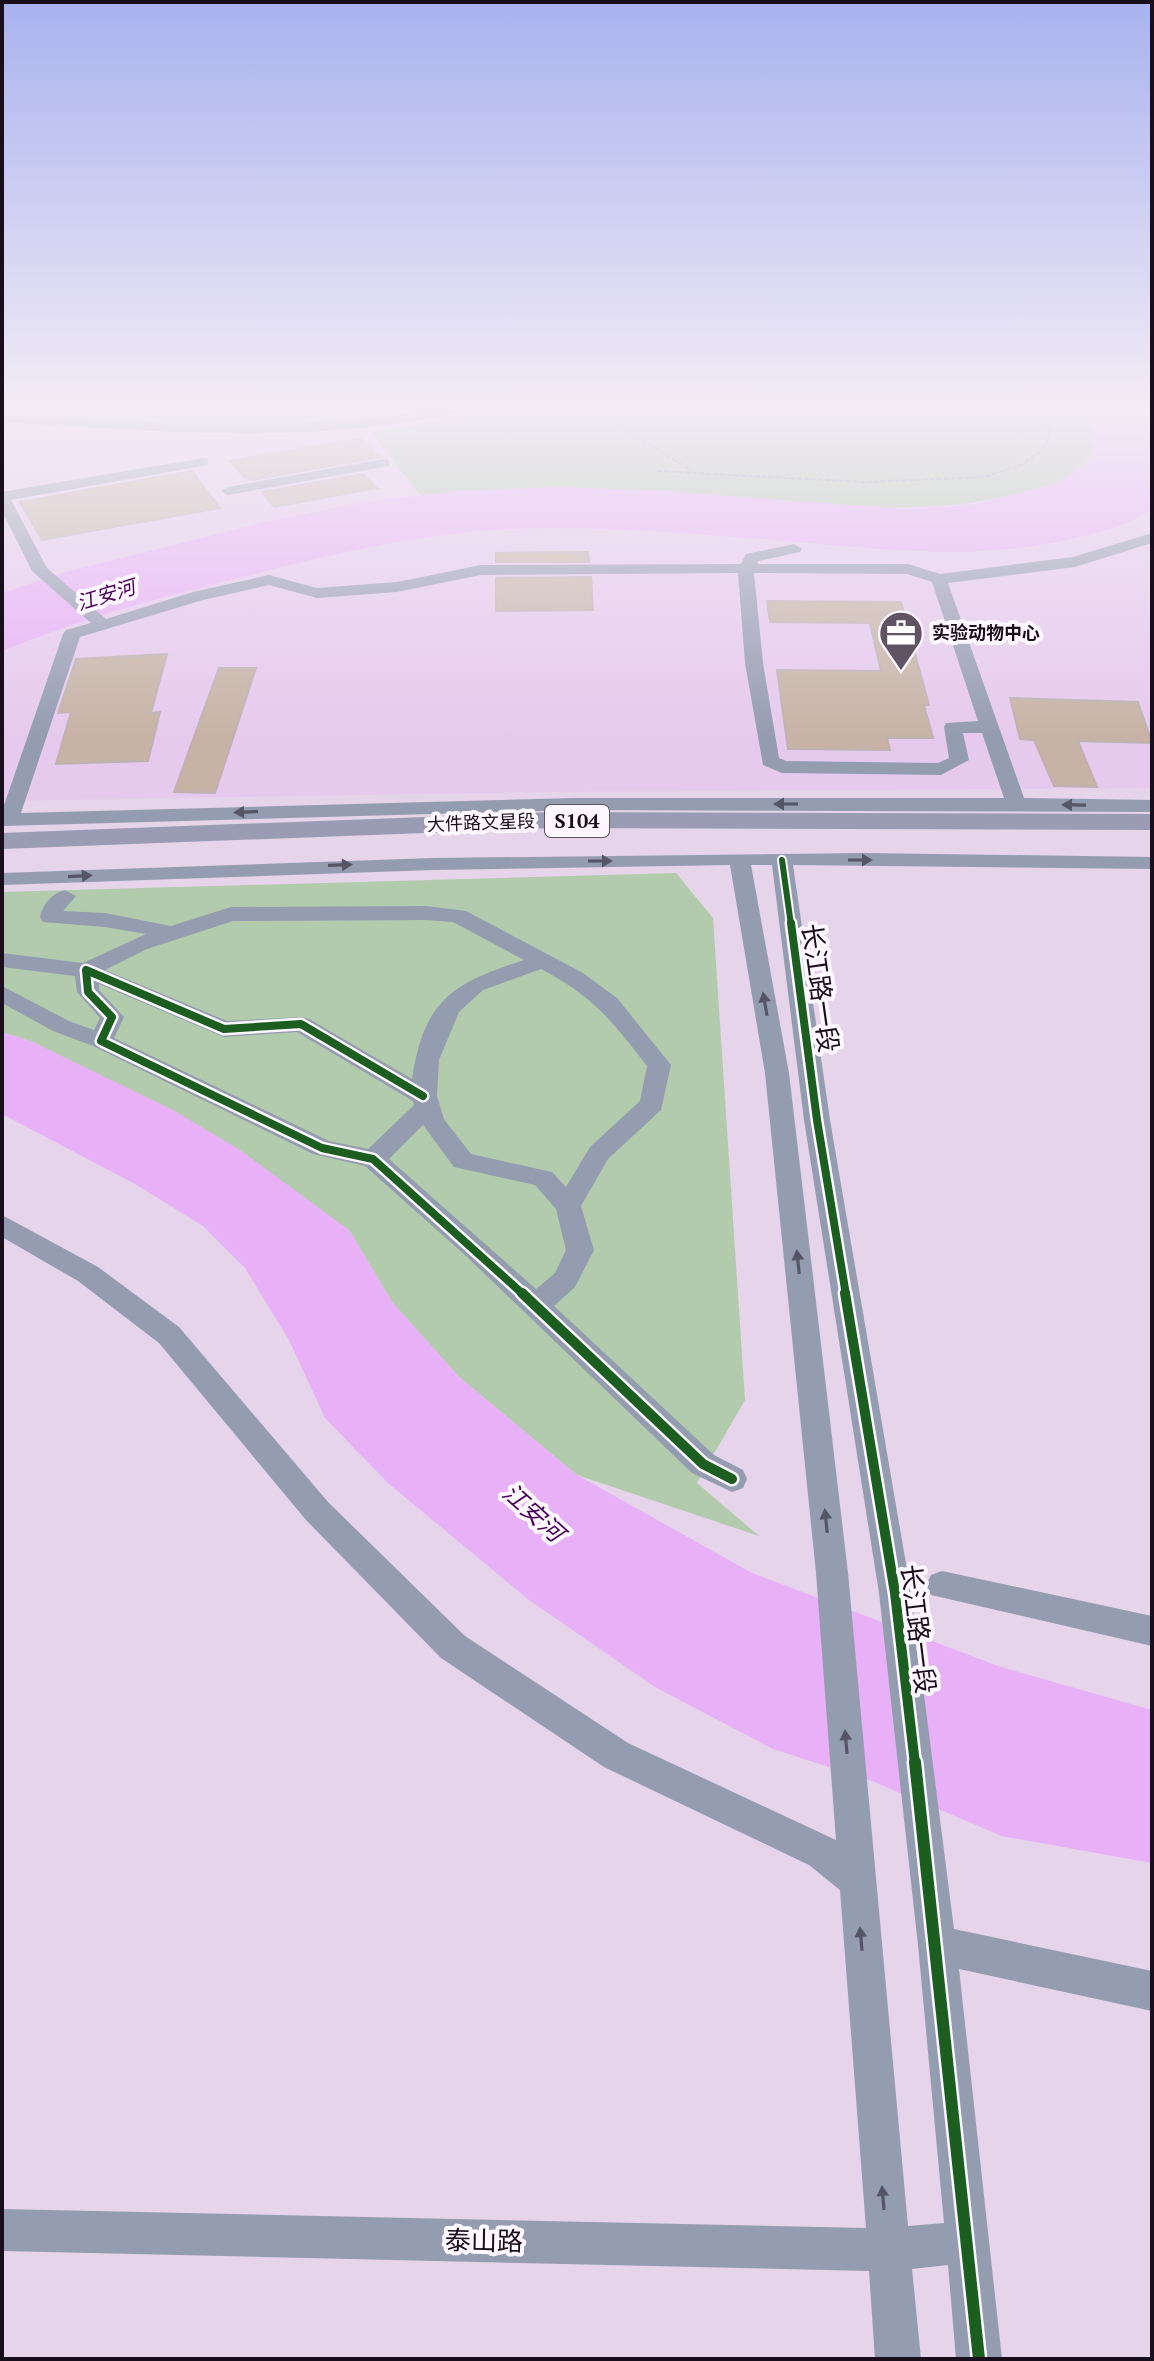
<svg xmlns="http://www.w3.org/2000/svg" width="1154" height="2361" font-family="'PT Serif','Noto Sans SC',serif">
	<rect width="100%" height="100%" fill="#e5d4ea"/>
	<path fill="#e6caed" d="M2,406H1152V788L543,792L2,801Z"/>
	<path fill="#b2cbac" d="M2,406H432C400,411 367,417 334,421C224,431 112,421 2,414Z
		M501,406H1080C1092,416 1099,435 1094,449C1085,475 1055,484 1031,490C903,527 775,496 644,490C569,487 495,487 420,495L371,432L456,419Z
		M676,873L713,918L745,1400L697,1483L759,1536L577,1475L459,1377L392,1302L349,1230L33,1042L2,1032V892Z"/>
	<path fill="#e8b0f6" d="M1080,406H1152V509C1130,525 1105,531 1079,537C970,565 859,546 748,538C671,532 590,526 512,529C420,533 329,555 239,578C158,598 79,619 2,651V593L62,573L265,522L370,501L459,491L552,487L647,490L905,509L973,505L1057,483L1089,462L1096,441L1092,422Z
		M2,1032L33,1042L173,1110L240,1150L349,1230L392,1302L459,1377L577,1475L752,1573L998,1666L1152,1710V1863L1002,1836L872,1781L773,1749L655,1687L529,1600L389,1484L325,1418L289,1340L245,1268L203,1226L135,1184L2,1114Z"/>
	<path fill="#c6b3a5" stroke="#bdb1b2" stroke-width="2" d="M361,438L380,457L252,480L245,478L230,461Z
		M192,471L220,508L42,540L20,502Z
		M363,474L377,488L274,507L262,492Z
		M588,552L589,562H496V553Z
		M591,577L593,610L496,611V578Z
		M767,601L901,602L929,705H924L933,738H887L890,750L788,749L777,670L881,671L870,623L770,622Z
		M167,654L151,713L160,712L148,761L56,764L71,712L58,713L76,659Z
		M219,668H256L215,793L174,792Z
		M1010,698L1138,702L1152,743L1078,741L1097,787L1054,786L1034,740L1020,739Z"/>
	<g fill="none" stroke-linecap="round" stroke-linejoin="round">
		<path stroke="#a2a0b1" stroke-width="2" stroke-dasharray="5 2" stroke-linecap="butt" d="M608,406L635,436L692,471
			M657,471L865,482L985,477L1023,464L1043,450L1051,430L1041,410L1031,406"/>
		<path fill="#949cb0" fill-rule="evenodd" d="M448,406H476C465,414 443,415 429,418C289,445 143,430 2,422V414C151,422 300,435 448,406Z
			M203,458L208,459V465L11,500L47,568L106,619L193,592L269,575L317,588L397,582L481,565L741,564L746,554L794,544L802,549L800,552L758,561L757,564H908L940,574L1073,557L1152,533V543L1075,567L948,583L1024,798L1152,800V812L577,810L2,826V811L63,634L66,630L91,623L32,571L2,511V492ZM738,573L745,663L763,765L782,773L941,775L969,760L963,733H982L1004,798H577L21,813L80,637L203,600L269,585L317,598L397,592L481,575ZM754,573L907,574L932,582L978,721L946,723L944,727L949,758L938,763L786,761L779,758L763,663Z
			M384,459L389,460V466L228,495L221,491L228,487Z
			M865,853L1152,857V869L793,865L830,1120L911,1593L954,1929L1152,1971V2011L959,1969L1002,2359H956L948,2265L912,2269L921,2359H875L869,2271L2,2251V2209L866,2228L840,1890L809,1865L604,1767L441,1658L306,1520L159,1343L78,1281L2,1237V1215L98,1267L179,1327L328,1502L465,1636L628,1743L836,1840L816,1573L765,1073L730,865L433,870L2,885V873L433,858ZM751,865H772L804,1120L879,1593L918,1945L944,2223L908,2226L848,1573L789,1073Z
			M65,890L76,896L63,911L105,913L171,926L231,907L426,906L466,911L583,973L617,998L671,1065L661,1110L608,1159L581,1206L594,1250L575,1287L554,1306L714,1455L743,1470L747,1479L743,1488L732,1492L692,1473L466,1256L365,1166L313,1154L93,1046L53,1031L2,1003V986L69,1021L94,1030L100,1018L77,992L75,976L2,967V953L83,963L146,934L105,927L43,922L40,917C43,904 52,893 65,890ZM426,920L453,922L524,960C453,983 424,999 412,1079L309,1019L301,1017L227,1021L105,970L147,949L233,921ZM541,969C594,997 611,1020 647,1066L640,1101L590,1147L566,1187L552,1172L471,1154L444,1119L437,1096L439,1060L459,1012L483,990ZM99,984L224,1037L297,1032L413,1101L414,1105L368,1149L329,1141L114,1038L124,1017L99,990ZM423,1125L454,1167L535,1185L556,1209L566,1250L555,1273L536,1289L389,1159Z
			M942,1571L1152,1616V1646L931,1595L926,1585L931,1575Z"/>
		<path fill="#999cb3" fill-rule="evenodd" d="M554,812L1152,814V830L554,828L2,849V833Z"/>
		<g stroke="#fdf7ff" stroke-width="10">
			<path id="cycleway-far3" d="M782,860L791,925"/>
		</g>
		<g stroke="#fdf7ff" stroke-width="13">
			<path id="cycleway-far2" d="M791,923L817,1120L846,1295
				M423,1096L301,1024L224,1029L86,970L88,992L112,1017L101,1041L322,1148L373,1159L524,1295"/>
		</g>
		<g stroke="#fdf7ff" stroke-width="15">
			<path id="cycleway-far1" d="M522,1293L703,1464L732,1479
				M845,1293L895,1593L915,1764"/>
		</g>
		<g stroke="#fdf7ff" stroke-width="17">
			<path id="cycleway" d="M915,1762L979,2359"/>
		</g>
		<use href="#cycleway-far3" stroke="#1b5e20" stroke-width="6"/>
		<use href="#cycleway-far2" stroke="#1b5e20" stroke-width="8"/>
		<use href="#cycleway-far1" stroke="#1b5e20" stroke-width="10"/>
		<use href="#cycleway" stroke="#1b5e20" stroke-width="12"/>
	</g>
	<defs><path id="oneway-solid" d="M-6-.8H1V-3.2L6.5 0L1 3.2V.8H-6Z" transform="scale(2)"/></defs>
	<g fill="#565566">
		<use href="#oneway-solid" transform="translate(786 804) rotate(180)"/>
		<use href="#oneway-solid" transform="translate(1074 805) rotate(-179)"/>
		<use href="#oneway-solid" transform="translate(246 812) rotate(178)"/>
		<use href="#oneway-solid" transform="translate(860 860)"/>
		<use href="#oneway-solid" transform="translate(600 861)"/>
		<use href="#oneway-solid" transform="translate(340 865) rotate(-2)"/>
		<use href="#oneway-solid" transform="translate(80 876) rotate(-3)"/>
		<use href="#oneway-solid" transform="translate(765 1004) rotate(-100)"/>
		<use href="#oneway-solid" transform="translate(798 1262) rotate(-96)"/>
		<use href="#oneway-solid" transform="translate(826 1521) rotate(-96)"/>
		<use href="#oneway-solid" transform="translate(846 1742) rotate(-95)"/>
		<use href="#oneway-solid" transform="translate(861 1939) rotate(-95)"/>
		<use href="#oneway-solid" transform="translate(883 2198) rotate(-95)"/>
	</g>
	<linearGradient id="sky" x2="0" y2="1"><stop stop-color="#a8b2ee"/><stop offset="0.55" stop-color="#f3ecf6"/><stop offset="1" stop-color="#f3ecf6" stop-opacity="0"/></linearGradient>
	<rect width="1154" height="737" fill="url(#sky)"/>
	<defs>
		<g id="office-pin" transform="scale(2.3)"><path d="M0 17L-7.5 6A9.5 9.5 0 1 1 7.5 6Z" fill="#605364" stroke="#fdf7ff"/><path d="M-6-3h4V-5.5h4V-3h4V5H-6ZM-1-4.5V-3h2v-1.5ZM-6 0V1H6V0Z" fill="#fff"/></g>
	</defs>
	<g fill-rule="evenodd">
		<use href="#office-pin" x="901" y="633"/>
	</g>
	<g text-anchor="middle" stroke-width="8" stroke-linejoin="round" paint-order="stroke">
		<g font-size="18" font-weight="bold" fill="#190e1c" stroke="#fdf7ff" text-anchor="start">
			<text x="932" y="639">实验动物中心</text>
		</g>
		<g font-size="18" fill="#190e1c" stroke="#fdf7ff">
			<text transform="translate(481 823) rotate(-2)" y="6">大件路文星段</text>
		</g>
		<g font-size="20" font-style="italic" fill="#470056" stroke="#fdf7ff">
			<text transform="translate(106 595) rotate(-17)" y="7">江安河</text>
		</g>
		<rect fill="#fdf7ff" stroke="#5d5460" stroke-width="2" x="545" y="805" width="64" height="32" rx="6"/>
		<g font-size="20" font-weight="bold" fill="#190e1c">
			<text x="577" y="828">S104</text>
		</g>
		<g font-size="24" font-style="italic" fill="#470056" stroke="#fdf7ff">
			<text transform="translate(533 1513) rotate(42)" y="8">江安河</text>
		</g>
		<g font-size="26" fill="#190e1c" stroke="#fdf7ff">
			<text transform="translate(820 988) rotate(82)" y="9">长江路一段</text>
			<text transform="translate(918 1629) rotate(83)" y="9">长江路一段</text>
			<text transform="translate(484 2241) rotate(1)" y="9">泰山路</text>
		</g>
	</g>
	<rect width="1154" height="2361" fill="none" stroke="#190e1c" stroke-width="8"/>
</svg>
